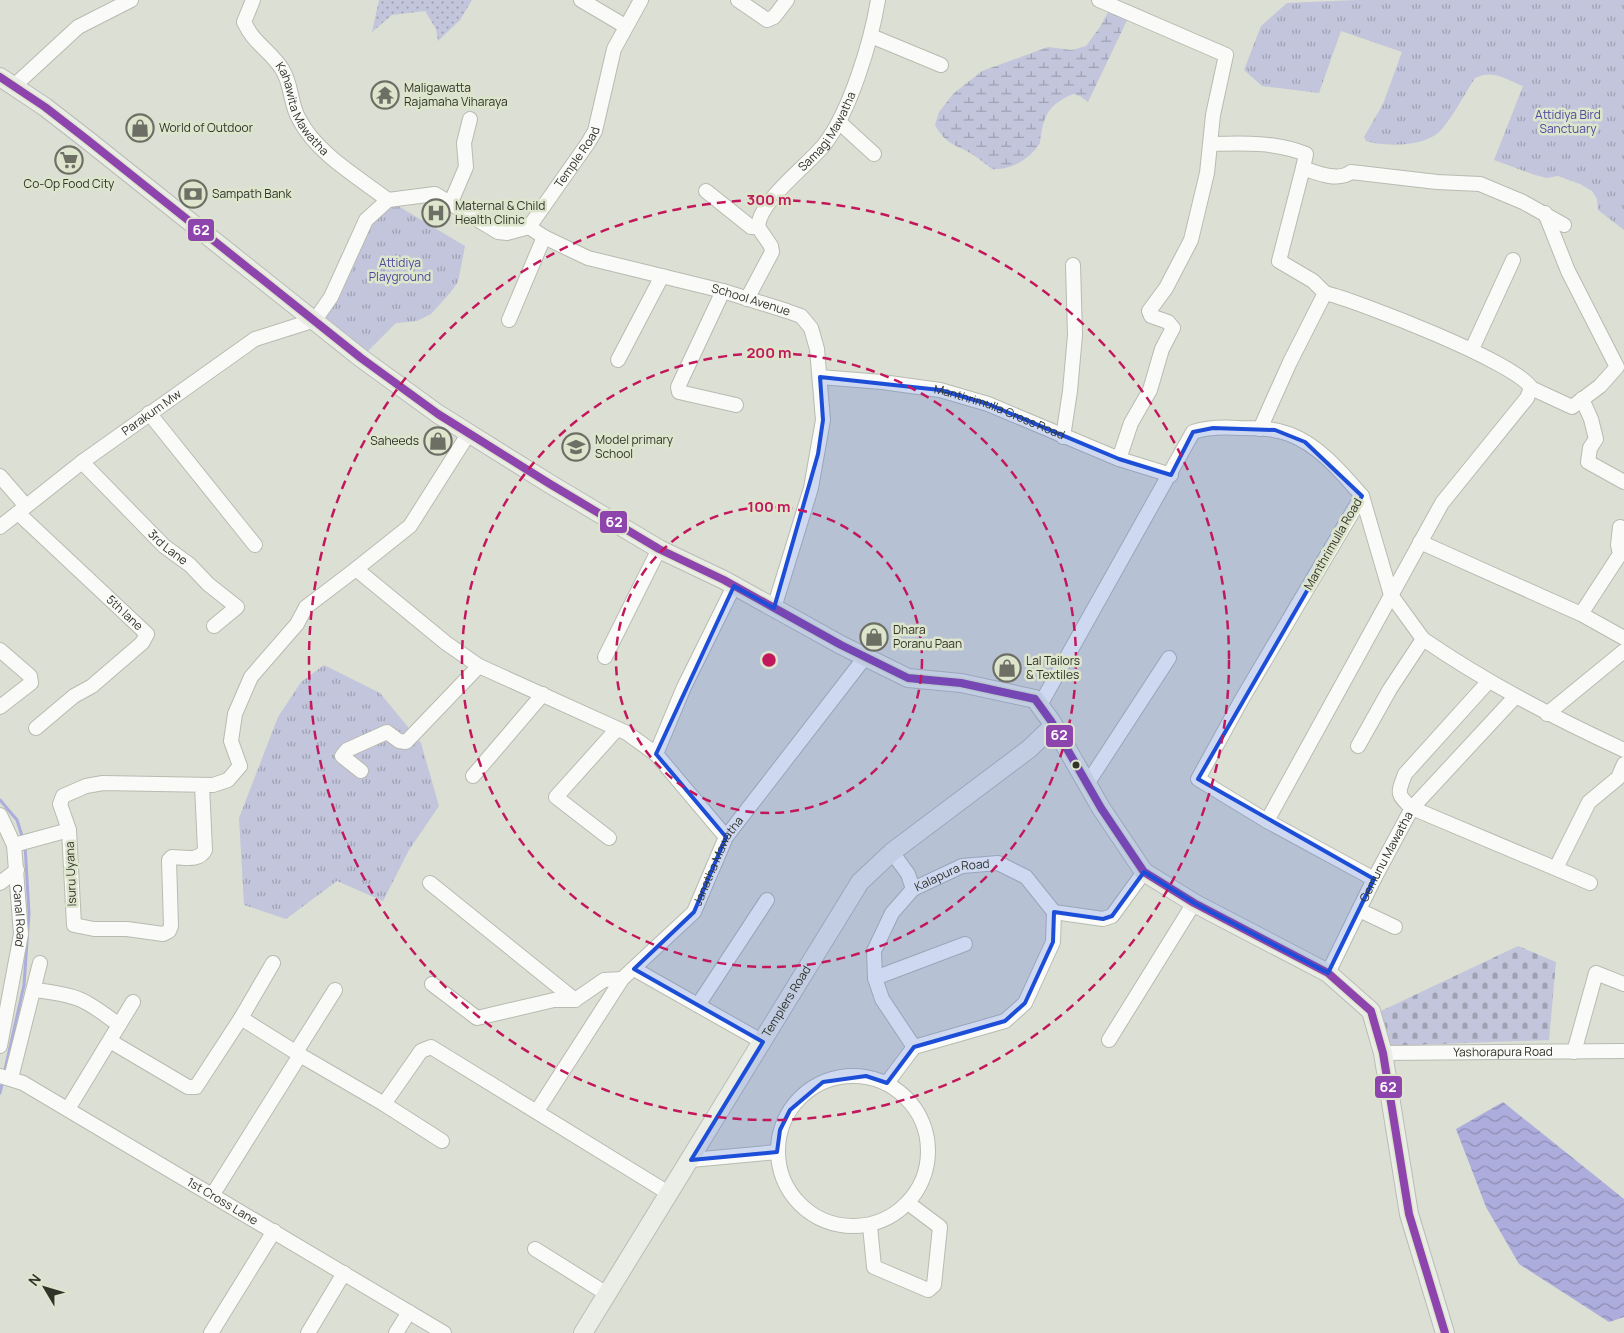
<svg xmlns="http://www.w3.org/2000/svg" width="1624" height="1333" font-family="Manrope,sans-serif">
	<defs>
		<pattern id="grass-dots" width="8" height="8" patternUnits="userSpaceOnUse" patternTransform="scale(1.25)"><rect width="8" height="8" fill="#c2c5db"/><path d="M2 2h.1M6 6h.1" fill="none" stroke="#9ea1b2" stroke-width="1.8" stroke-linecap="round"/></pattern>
		<pattern id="wetland-marsh" width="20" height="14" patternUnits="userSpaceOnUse" patternTransform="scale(1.25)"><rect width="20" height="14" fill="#c2c5db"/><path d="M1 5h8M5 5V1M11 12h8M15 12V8" fill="none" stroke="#9ea1b2"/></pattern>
		<pattern id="cemetery-stones" width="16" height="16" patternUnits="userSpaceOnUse" patternTransform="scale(1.25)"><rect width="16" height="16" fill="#c2c5db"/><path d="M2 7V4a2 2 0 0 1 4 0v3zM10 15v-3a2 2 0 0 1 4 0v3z" fill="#9ea1b2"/></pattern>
		<pattern id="park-tufts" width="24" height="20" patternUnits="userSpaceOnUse" patternTransform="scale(1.25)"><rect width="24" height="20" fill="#c2c5db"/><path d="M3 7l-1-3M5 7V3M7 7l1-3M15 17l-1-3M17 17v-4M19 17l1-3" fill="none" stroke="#9ea1b2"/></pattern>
		<pattern id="water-waves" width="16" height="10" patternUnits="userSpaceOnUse" patternTransform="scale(1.25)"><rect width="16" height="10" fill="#acaddc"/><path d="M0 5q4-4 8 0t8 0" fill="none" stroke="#8d8db3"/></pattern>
	</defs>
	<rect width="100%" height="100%" fill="#dcdfd3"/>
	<path fill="url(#grass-dots)" d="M379,0H472L460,20L438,41L436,29L425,11L392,15L372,32Z"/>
	<path fill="url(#wetland-marsh)" d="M1112,5L1130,14L1088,102L1080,96L1073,94C1047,105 1043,117 1040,143C1030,159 1010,171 992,169C987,166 984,162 979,159C962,145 947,148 935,125L939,112L953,94L982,71L1048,47L1072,50L1086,46L1100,27Z"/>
	<path fill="url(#cemetery-stones)" d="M1518,946L1556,962L1549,1040L1384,1046L1381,1011Z"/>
	<path fill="url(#park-tufts)" d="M1356,0H1624V230L1598,210L1597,199L1592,191L1580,184L1558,176L1547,178L1535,175L1494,160L1523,86C1506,79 1492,69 1475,78C1464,95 1454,115 1441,130C1426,147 1386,147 1366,141L1364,137L1383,104L1402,52L1341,31L1319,93L1262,86L1244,70L1261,26L1287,3Z
		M388,200L465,246L458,282L450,293L431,314L417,321L396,323L361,358L315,320L348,257Z
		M324,665L380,693L421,743L439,806L409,850L383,901L337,881L286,919L244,905L239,818L278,717L301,682Z"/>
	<path fill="url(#water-waves)" d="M1503,1102L1624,1199V1317L1609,1322L1519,1264L1486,1207L1456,1129Z"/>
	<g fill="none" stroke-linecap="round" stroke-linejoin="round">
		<path stroke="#acaddc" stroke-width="3" d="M0,800L17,820L23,839
			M4,1074L24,985L29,913L25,845
			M0,1093L3,1080"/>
		<g stroke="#b8bbb1" stroke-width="16">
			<g id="minor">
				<path id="s1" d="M253,0L244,22C254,44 270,50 282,69C292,84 290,104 299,119C317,154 358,177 388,200"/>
				<path d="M581,0L625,26"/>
				<path d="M738,0L767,20L774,17L787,0"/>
				<path d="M1099,0L1226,55L1213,115L1207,173L1191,240L1166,288L1149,311L1151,316L1168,322L1173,328L1162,349L1150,390L1131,423L1119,459"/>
				<path d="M871,36L941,65"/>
				<path d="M14,86L78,27L131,0"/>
				<path d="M839,122L874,154"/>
				<path d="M1212,144C1244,143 1275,142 1306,154L1303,168C1317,173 1338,182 1351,172L1437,182L1480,184L1523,202L1564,225"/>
				<path d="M1303,168L1279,261L1313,281L1325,293"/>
				<path d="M706,191L751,227H758"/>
				<path d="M451,202L466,167L464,143L470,119"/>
				<path id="s2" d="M529,227L544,237L588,258L723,291L787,311L801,316L811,328L817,349L823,420L811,488L774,608"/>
				<path d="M723,291L678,387L679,392L736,405"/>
				<path id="s3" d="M747,299L772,252L771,246L758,227C759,201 807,166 824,145C850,112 871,42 878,0"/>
				<path d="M509,320L544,237"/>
				<path d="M1472,349L1513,260"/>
				<path d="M618,360L662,276"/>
				<path id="s4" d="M820,377L882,382L940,390L988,404L1119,459L1171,475"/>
				<path d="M1531,388L1572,407L1600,386L1617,367L1568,271L1545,213"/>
				<path d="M1582,399L1591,419L1596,439L1590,448L1588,462L1624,482"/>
				<path d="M149,413L255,545"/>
				<path d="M1260,429L1290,362L1325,293C1358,301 1518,363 1531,388L1527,398L1442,503L1267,821"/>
				<path d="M469,433L410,526L356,569L446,643L479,666L627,733L656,754L726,837"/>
				<path d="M1063,437L1070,391L1075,335L1073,265"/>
				<path id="s5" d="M82,462L164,546L190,565L208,584L237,607L214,626"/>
				<path d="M0,476L26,506"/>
				<path id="s6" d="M18,513L147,634L142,643L92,686L74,696L36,728"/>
				<path id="s7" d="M0,527L82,462L255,339L315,320L331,297L366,220L388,200L435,194L498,232L507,233L529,227L588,143L595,131L614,49L641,0"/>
				<path d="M1420,542L1581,614L1624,638"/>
				<path d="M1581,614L1620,554L1618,545L1620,527L1624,529"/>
				<path d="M1423,639C1487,683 1553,717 1624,750"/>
				<path d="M0,650L30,676L31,683L0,707"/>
				<path d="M605,657L659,549"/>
				<path d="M1515,697L1412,808L1590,883"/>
				<path d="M1040,705L1193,432C1208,427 1224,427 1239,428C1256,428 1273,428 1289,434C1319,445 1342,473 1362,496L1242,699L1198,779L1267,821L1374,879"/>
				<path d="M1547,714L1624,651"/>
				<path d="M1358,746L1390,689L1423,639L1391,595L1362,496"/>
				<path d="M656,754L684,687L734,586"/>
				<path d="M361,771L342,756L347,750L387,732L399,741L406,742L479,666"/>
				<path d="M473,776L543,694"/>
				<path d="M1087,784L1169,658"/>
				<path d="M202,785L205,850C199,862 183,857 172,857L169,860L171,926L169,931L163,934L127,929H94L74,925L69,830L60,804L63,796L86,786L103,783L213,785L228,780L240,766L231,741L235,714L251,677L297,624L306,607L356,569"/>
				<path id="s8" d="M0,815L14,845L21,934L0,1046"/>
				<path d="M609,838L556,797L617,729"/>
				<path d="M14,845L69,830"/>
				<path d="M892,852L908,874L913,889"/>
				<path d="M1556,868L1589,802L1618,778L1624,764"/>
				<path d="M0,883L17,870"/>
				<path d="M430,883L575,1000"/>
				<path d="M1359,910L1395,927"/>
				<path d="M1054,912L1103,919L1112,916L1144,872"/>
				<path d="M634,969L763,1042"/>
				<path id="s9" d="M1328,973L1374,879L1412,808C1396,794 1398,793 1405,774L1488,682"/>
				<path d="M875,978L965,944"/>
				<path d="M432,984L477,1018L554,1000H575L604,980L622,979"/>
				<path d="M35,990C78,995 85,999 119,1025"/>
				<path d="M698,1005L767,900"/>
				<path d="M241,1018L300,1055"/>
				<path d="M1109,1040L1194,903"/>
				<path d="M110,1041L188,1087H196L241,1018L273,963"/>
				<path d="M296,1052L335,990"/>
				<path d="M1574,1052L1596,973L1624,984"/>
				<path id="s10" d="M1383,1053L1624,1051"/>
				<circle cx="853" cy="1151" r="75"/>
				<path id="s11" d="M0,1076L23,1083L444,1333"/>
				<path d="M11,1078L40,963"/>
				<path id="s12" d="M887,1083L914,1047L882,999L875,978L874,951L892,913L913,889L962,866L998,863L1026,877L1054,912L1053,942L1025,1003L1005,1021L914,1047"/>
				<path d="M384,1104L442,1141"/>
				<path d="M68,1109L133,1002"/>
				<path id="s13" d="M537,1111L622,979L694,912L726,837L866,656"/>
				<path d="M691,1160L777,1152"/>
				<path d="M213,1194L300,1055L384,1104L421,1051L431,1047L670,1194"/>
				<path d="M870,1226L874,1267L928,1290L934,1285L940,1227L908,1203"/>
				<path d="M535,1249L607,1294"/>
				<path d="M211,1333L274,1231"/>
				<path d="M308,1333L344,1273"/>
				<path d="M396,1333L409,1312"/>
			</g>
		</g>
		<g stroke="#babcb5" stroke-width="20">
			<g id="major">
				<path d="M0,77L45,107L85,138L361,358L438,414L550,484L659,549L724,580L841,645L908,678L961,683L1035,699L1051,721L1101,808L1144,872L1194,903L1328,973L1371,1011L1383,1053L1409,1214L1445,1333"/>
				<path id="s14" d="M583,1333L860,882L892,852L1029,749L1052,727"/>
			</g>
		</g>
		<use href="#minor" stroke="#fafaf8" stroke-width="14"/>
		<use href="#major" stroke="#ebede7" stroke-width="18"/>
		<g stroke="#dee5cd" stroke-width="11">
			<path id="bus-1" d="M0,77L45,107L85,138L361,358L438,414L550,484L659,549L724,580L841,645L908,678L961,683L1035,699L1051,721L1101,808L1144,872L1194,903L1328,973L1371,1011L1383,1053L1409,1214L1445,1333"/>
		</g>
		<use href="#bus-1" stroke="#8e44ad" stroke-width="8"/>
	</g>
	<path fill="#1d4ed8" fill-opacity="0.2" stroke="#1d4ed8" stroke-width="4" stroke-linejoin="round" d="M820,377L940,390L988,404L1119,459L1171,475L1193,432L1213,428L1275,430L1305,442L1362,496L1198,779L1374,879L1328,973L1194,903L1144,872L1112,916L1103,919L1054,912L1053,942L1025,1003L1005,1021L914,1047L887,1083L866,1076L823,1082L790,1110L780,1130L777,1152L691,1160L763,1042L634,969L694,912L726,837L656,754L734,586L774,608L818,454L823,420Z"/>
	<g fill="none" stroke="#c2185b" stroke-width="2.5" stroke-dasharray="9 6">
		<circle cx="769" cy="660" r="153"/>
		<circle cx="769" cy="660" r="307"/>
		<circle cx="769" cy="660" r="460"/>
	</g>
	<defs>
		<g id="temple-ring" transform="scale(1.4375)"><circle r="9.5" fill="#dee5cd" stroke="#6d6f65" stroke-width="1.5"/><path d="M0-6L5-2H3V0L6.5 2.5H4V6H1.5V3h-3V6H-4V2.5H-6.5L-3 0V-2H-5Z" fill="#6d6f65"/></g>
		<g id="shop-ring" transform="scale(1.4375)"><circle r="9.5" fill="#dee5cd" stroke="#6d6f65" stroke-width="1.5"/><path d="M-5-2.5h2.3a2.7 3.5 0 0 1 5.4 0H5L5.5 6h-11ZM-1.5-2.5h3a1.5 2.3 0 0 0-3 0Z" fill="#6d6f65"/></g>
		<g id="supermarket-ring" transform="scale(1.4375)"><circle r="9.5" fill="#dee5cd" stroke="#6d6f65" stroke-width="1.5"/><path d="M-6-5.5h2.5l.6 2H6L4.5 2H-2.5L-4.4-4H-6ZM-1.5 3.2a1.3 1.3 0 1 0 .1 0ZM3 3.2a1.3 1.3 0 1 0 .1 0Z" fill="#6d6f65"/></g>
		<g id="bank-ring" transform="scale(1.4375)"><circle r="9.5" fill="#dee5cd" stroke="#6d6f65" stroke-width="1.5"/><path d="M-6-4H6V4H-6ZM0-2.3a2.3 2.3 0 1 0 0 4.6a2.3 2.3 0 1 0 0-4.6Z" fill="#6d6f65"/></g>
		<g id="hospital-ring" transform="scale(1.4375)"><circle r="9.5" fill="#dee5cd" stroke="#6d6f65" stroke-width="1.5"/><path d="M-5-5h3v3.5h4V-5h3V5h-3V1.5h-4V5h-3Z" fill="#6d6f65"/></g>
		<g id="school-ring" transform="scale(1.4375)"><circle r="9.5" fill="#dee5cd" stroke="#6d6f65" stroke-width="1.5"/><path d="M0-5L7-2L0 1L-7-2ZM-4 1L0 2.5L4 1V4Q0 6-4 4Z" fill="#6d6f65"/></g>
	</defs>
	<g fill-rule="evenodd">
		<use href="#temple-ring" x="385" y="95"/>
		<use href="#shop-ring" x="140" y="128"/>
		<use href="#supermarket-ring" x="69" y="160"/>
		<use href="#bank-ring" x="193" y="194"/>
		<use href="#hospital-ring" x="436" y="213"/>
		<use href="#shop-ring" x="438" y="441"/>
		<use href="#school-ring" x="576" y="447"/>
		<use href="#shop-ring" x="874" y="637"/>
		<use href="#shop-ring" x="1007" y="668"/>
	</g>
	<circle fill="#31332a" stroke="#dee5cd" stroke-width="2" cx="1076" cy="765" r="4.5"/>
	<g text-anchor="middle" stroke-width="5" stroke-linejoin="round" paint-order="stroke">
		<g font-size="12" fill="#31332a" stroke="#dee5cd" text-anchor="start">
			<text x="404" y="92">Maligawatta<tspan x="404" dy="14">Rajamaha Viharaya</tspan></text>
			<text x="159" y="132">World of Outdoor</text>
			<text x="69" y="188" text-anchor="middle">Co-Op Food City</text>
			<text x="212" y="198">Sampath Bank</text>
			<text x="455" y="210">Maternal &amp; Child<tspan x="455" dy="14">Health Clinic</tspan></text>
			<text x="595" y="444">Model primary<tspan x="595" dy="14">School</tspan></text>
			<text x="419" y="445" text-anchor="end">Saheeds</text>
			<text x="893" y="634">Dhara<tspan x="893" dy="14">Poranu Paan</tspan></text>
			<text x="1026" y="665">Lal Tailors<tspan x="1026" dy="14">&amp; Textiles</tspan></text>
		</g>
		<g font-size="12" fill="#31332a" stroke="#dee5cd">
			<text dy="4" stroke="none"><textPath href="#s1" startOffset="130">Kahawita Mawatha</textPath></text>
			<text dy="4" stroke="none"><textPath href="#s3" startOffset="202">Samagi Mawatha</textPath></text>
			<text dy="4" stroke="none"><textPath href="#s7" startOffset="760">Temple Road</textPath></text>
			<text dy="4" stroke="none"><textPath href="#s2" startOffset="235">School Avenue</textPath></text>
			<text dy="4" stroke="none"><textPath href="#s7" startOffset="190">Parakum Mw</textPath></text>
			<text dy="4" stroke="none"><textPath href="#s4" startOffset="184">Manthrimulla Cross Road</textPath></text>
			<text transform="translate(1333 544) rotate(-60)" y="4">Manthrimulla Road</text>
			<text dy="4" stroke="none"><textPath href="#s5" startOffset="121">3rd Lane</textPath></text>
			<text dy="4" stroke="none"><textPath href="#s6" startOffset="146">5th lane</textPath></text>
			<text dy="4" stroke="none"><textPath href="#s9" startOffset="130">Gemunu Mawatha</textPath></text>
			<text dy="4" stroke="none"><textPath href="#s13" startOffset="312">Janatha Mawatha</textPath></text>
			<text transform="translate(71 874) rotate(-92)" y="4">Isuru Uyana</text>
			<text dy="4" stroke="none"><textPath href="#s12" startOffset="268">Kalapura Road</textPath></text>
			<text dy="4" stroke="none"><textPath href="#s8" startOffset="104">Canal Road</textPath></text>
			<text dy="4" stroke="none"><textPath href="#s14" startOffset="389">Templers Road</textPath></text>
			<text dy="4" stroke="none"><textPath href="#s10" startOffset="120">Yashorapura Road</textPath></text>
			<text dy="4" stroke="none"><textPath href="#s11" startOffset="256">1st Cross Lane</textPath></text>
		</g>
		<g font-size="12" fill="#4e489e" stroke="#dee5cd">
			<text x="1568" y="119">Attidiya Bird<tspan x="1568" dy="14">Sanctuary</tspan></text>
			<text x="400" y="267">Attidiya<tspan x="400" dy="14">Playground</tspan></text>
		</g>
	</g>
	<circle cx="769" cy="660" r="8" fill="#c2185b" stroke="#dee5cd" stroke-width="2.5"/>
	<g font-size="15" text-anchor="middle" font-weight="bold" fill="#c2185b" stroke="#dee5cd" stroke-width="5" stroke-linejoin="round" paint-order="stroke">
		<text x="769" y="205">300 m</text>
		<text x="769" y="358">200 m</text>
		<text x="769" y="512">100 m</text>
	</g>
	<g stroke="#dee5cd" stroke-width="2">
		<rect x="187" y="218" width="28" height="24" rx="5" fill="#8e44ad"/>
		<rect x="599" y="510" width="29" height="24" rx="5" fill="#8e44ad"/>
		<rect x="1045" y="724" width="29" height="24" rx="5" fill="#8e44ad"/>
		<rect x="1374" y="1075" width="29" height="24" rx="5" fill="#8e44ad"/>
	</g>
	<g font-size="14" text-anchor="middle" font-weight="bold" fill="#fff">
		<text x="201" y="235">62</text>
		<text x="614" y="527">62</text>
		<text x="1059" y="740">62</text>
		<text x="1388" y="1092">62</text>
	</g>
	<g transform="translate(45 1288) rotate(308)" stroke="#dee5cd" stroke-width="4" paint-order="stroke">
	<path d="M0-4L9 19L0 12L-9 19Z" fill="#31332a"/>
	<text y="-8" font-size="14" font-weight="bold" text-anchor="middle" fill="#31332a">N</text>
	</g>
</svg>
